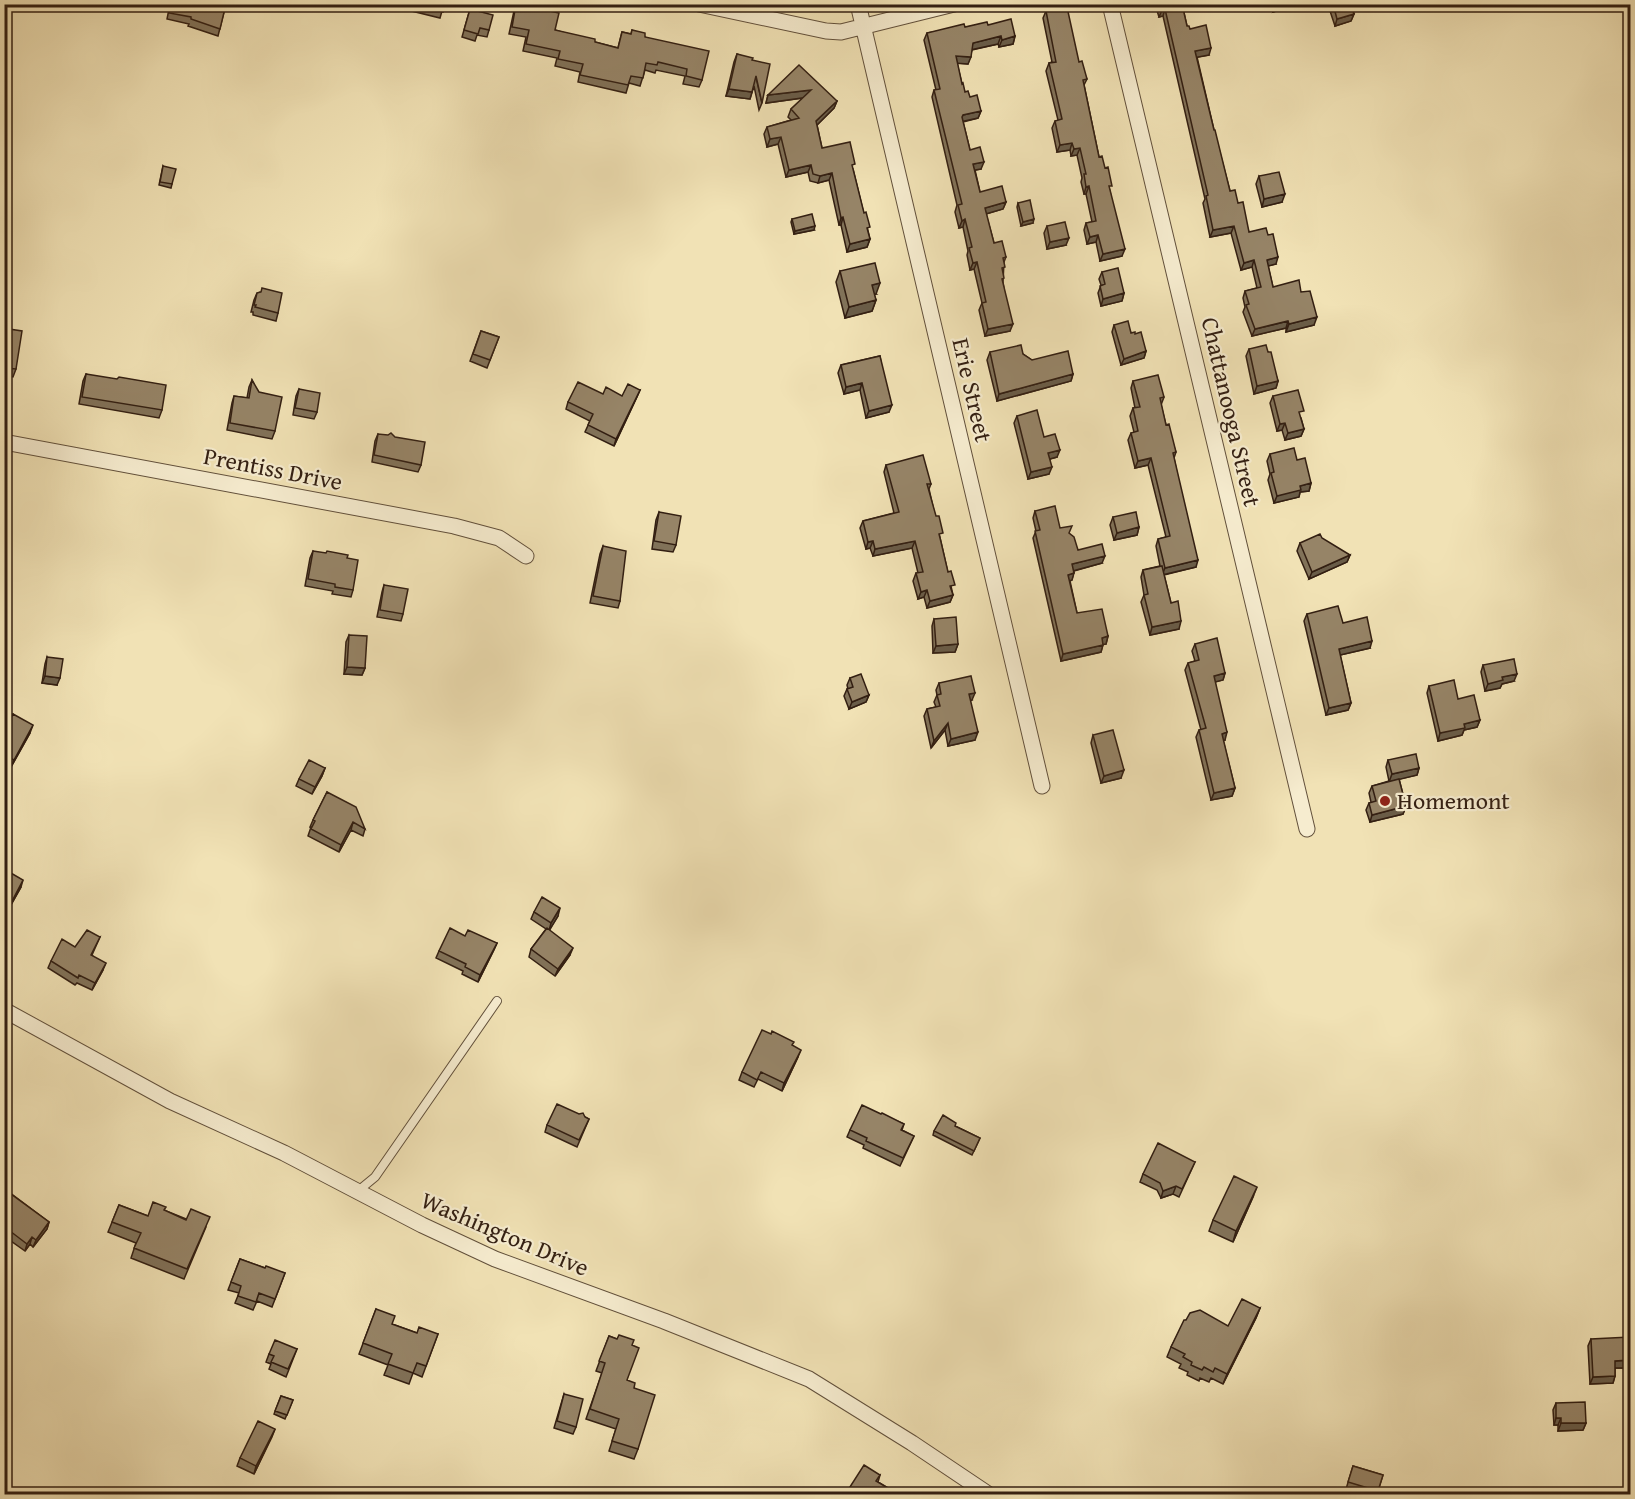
<svg xmlns="http://www.w3.org/2000/svg" width="1635" height="1499" font-family="'Gentium Book Plus',serif">
	<rect width="100%" height="100%" fill="#f1e2b5"/>
	<filter id="stains"><feTurbulence type="fractalNoise" baseFrequency=".00333" numOctaves="4"/><feColorMatrix values="0 0 0 0 .2 0 0 0 0 .09 0 0 0 0 .02 0 0 0 .5 -.17"/></filter>
	<radialGradient id="worn" r=".72"><stop offset=".6" stop-color="#630" stop-opacity="0"/><stop offset="1" stop-color="#630" stop-opacity=".3"/></radialGradient>
	<g fill="none" stroke-linecap="round" stroke-linejoin="round">
		<g stroke="#62503b" stroke-width="10">
			<path id="lane" d="M358,1191L375,1177L497,1001"/>
		</g>
		<g stroke="#62503b" stroke-width="17">
			<path id="street" d="M699,4L826,31L841,32L954,4
				M858,4L1042,786
				M1110,4L1307,829
				M4,442L454,526L499,538L526,556
				M4,1010L170,1101L284,1153L422,1225L495,1259L664,1321L809,1379L912,1443L988,1494"/>
		</g>
		<use href="#lane" stroke="#f6eccf" stroke-width="8"/>
		<use href="#street" stroke="#f6eccf" stroke-width="15"/>
	</g>
	<path fill="#817259" stroke="#331f12" stroke-width="1.5" d="M170,4H226L218,36L188,26L189,24L167,19Z
		M383,4H444L440,18Z
		M516,4L550,11L555,30L595,42L618,48L622,32L631,34L632,30L645,37L702,80L699,87L683,84L685,76L656,70L655,73L645,70L640,86L629,83L626,93L578,82L580,72L555,66L557,58L523,51L526,37L509,34L514,11Z
		M1155,4H1182L1187,26L1209,55L1197,57L1214,130L1230,191L1238,203L1249,232L1276,264L1268,266L1273,287L1301,292L1314,325L1286,332V328L1252,336L1243,312L1245,307L1243,298L1245,291L1257,288L1252,267L1241,270L1231,233L1210,237L1203,203L1205,199L1163,16L1159,17Z
		M1271,4H1299L1273,12Z
		M1330,4H1351L1354,14L1351,21L1335,26L1329,8Z
		M1468,4H1485V7L1471,11Z
		M470,9L489,30L487,37L477,35L475,41L462,37Z
		M1046,11L1079,62L1087,79L1084,85L1099,157L1110,191L1122,256L1100,261L1096,242L1087,244L1084,230L1086,223L1092,222L1086,194H1084L1081,182L1082,178L1077,155L1071,156L1070,150L1057,152L1052,128L1055,121L1058,120L1046,71L1049,63L1052,62L1043,18Z
		M988,25L1015,36L1013,44L999,47L998,44L972,50L968,64L957,63L962,84L965,92L981,111L978,118L963,122L970,150L981,169L975,170L980,192L1006,202L1003,209L986,214L994,243L1006,257L1004,262L1003,282L1010,331L985,336L979,310L982,303L974,269L970,270L967,255L968,251L963,227L959,228L955,212L957,205L932,97L934,90H936L924,40L927,33L965,27Z
		M737,54L752,60L762,103L759,110L754,86L750,99L726,96L734,62Z
		M768,95L837,101L834,108L817,125L822,148L853,169L870,239L867,247L847,252L841,225H839L829,180L818,183L810,181L808,172L786,177L778,144L767,147L764,134L767,127L791,120L788,117L791,109L803,98L766,103Z
		M163,166L172,184L171,188L159,185Z
		M1259,176L1282,202L1262,207L1256,184Z
		M1018,203L1033,223L1021,226L1017,207Z
		M792,219L814,230L794,234L791,222Z
		M1047,226L1066,245L1047,249L1044,233Z
		M840,271L876,294H874L876,300L872,311L845,318L836,282Z
		M1102,272L1124,293L1122,301L1101,306L1098,293L1101,285L1099,279Z
		M260,292L278,313L276,321L253,315V312H251L254,300L257,293Z
		M1114,325L1135,334L1146,351L1144,358L1121,365L1112,332Z
		M9,329L16,369L13,377L4,375V342Z
		M481,331L499,337L487,368L470,361Z
		M1249,349L1268,352L1278,381L1276,388L1254,394L1246,356Z
		M990,352L1023,354L1032,360L1073,374L1071,381L997,401L987,360Z
		M880,356L889,412L866,418L860,390L844,394L838,373L841,365Z
		M86,374L162,410L159,418L79,404L83,381Z
		M252,380L275,431L272,439L227,430L232,403L234,396L247,398L249,387Z
		M1133,381L1164,397L1161,405L1166,425L1176,452L1174,458L1196,567L1164,575L1171,603L1179,629L1150,635L1141,602L1144,595L1141,577L1143,570L1160,566L1156,546L1158,539L1166,537L1148,465L1135,468L1128,440L1131,433L1134,432L1130,416L1133,408H1135L1131,388Z
		M299,389L317,412L314,419L293,415L296,396Z
		M640,390L614,446L585,432L590,421L566,409L568,402L603,394L622,396Z
		M1273,396L1301,418L1304,429L1301,436L1285,440L1282,430L1277,431L1270,403Z
		M1017,416L1044,437L1057,457L1050,459L1049,474L1028,479L1014,423Z
		M378,434L421,465L418,472L372,462L375,441Z
		M1270,454L1297,460L1311,483L1309,491L1300,492L1299,497L1274,503L1268,480L1270,474L1267,461Z
		M886,465L931,484L929,489L953,595L950,602L927,608L924,597L918,599L913,581L916,573H918L912,548L873,556L870,548L866,549L860,528L863,521L894,513L884,472Z
		M1035,511L1060,528L1069,533L1078,550L1102,563L1074,571L1072,580L1070,581L1077,613L1108,636L1106,644H1103L1101,652L1061,661L1033,538L1036,531L1033,518Z
		M659,512L676,545L673,552L652,549L656,520Z
		M1113,517L1139,527L1137,535L1114,540L1110,525Z
		M1300,543L1350,555L1347,562L1309,579L1297,551Z
		M603,546L620,601L618,608L590,603L600,554Z
		M313,551L353,590L351,597L332,594L333,591L305,586L310,558Z
		M384,585L403,614L401,621L377,617L382,592Z
		M1307,614L1343,623L1370,648L1340,655L1351,703L1348,710L1326,715L1304,621Z
		M934,619L958,644L955,652L933,653L932,626Z
		M349,635L365,668L362,675L344,674L346,642Z
		M1195,644L1225,673L1223,680L1215,682L1225,740H1223L1235,788L1232,796L1211,800L1196,737L1199,730H1201L1185,670L1188,663L1195,661L1192,651Z
		M47,657L57,685L42,683L45,664Z
		M1483,665L1514,681L1502,684L1500,688L1485,691L1481,672Z
		M850,678L869,695L866,702L849,709L844,696L847,689H848L847,685Z
		M939,683L972,700L970,701L975,740L948,746L945,730L931,748L924,716L927,709L936,707L934,702L937,695L936,690Z
		M1429,686L1480,720L1477,727L1464,730L1462,735L1438,741L1427,693Z
		M13,714L30,733L11,767L4,764V744L7,739L4,737V731Z
		M1093,735L1121,778L1101,783L1091,743Z
		M1388,760L1419,768L1417,775L1399,779L1406,806L1403,814L1370,822L1366,810L1369,803L1371,802L1369,793L1372,786L1389,781L1386,767Z
		M325,768L322,776L312,794L296,786L299,779Z
		M327,792L365,829L363,836L351,830L339,852L308,836L311,827H310L313,820Z
		M4,869L21,887L7,912L4,910Z
		M534,912L558,916L549,930L570,955L555,976L529,957L531,949L546,929L531,919Z
		M465,936L497,943L478,982L462,974L463,971L436,958L439,951Z
		M100,937L92,955L103,970L92,990L77,983L75,985L48,968L51,961L75,947Z
		M792,1045L798,1057L782,1091L758,1079L754,1087L739,1080L742,1072Z
		M881,1114L904,1124L902,1130L914,1136L900,1166L863,1148L864,1145L847,1137L850,1130Z
		M585,1117L589,1119L577,1147L545,1132L547,1125Z
		M955,1126L980,1138L972,1155L933,1135L934,1131Z
		M1195,1162L1179,1197L1173,1194L1161,1198L1157,1190L1140,1182L1143,1174Z
		M5,1189L49,1222L47,1229L33,1247L30,1244L25,1251L4,1236V1232L6,1228L4,1227Z
		M1253,1197L1233,1242L1209,1231L1213,1220Z
		M119,1205L148,1216L164,1210L206,1227L184,1279L131,1258L136,1243L108,1232Z
		M240,1259L265,1268L285,1273L272,1307L257,1301L253,1310L235,1303L239,1293L228,1290Z
		M1260,1308L1256,1318L1223,1384L1211,1378L1209,1382L1200,1378L1199,1381L1187,1375L1188,1372L1179,1368L1181,1364L1167,1357L1171,1347L1186,1320L1228,1326Z
		M376,1309L392,1324L417,1333L438,1334L422,1377L413,1373L409,1384L384,1375L388,1365L359,1354Z
		M609,1336L632,1345L627,1380L634,1388L638,1449L634,1459L609,1451L616,1429L586,1419L602,1373L596,1371Z
		M1591,1339L1630,1368H1615V1376L1613,1383L1590,1384L1588,1346Z
		M297,1349L286,1377L269,1369L271,1364L266,1362L269,1354Z
		M564,1394L576,1427L573,1434L554,1428Z
		M281,1396L293,1400L285,1419L274,1414Z
		M1556,1403L1586,1423L1583,1430L1558,1431V1425H1554L1553,1410Z
		M275,1429L254,1474L237,1466L240,1458Z
		M1353,1466L1383,1475L1377,1494H1362L1346,1489Z
		M880,1475L878,1482L898,1494H847L848,1490Z"/>
	<path fill="#695c48" stroke="#331f12" stroke-width="1.5" d="M1277,4H1299L1273,12L1276,5Z
		M1476,4H1485V7L1471,11L1473,5Z
		M1165,9L1163,16L1159,17L1162,10Z
		M1354,14L1351,21L1335,26L1337,19Z
		M1001,36L998,44L970,50L973,43Z
		M1015,36L1013,44L999,47L1002,40Z
		M1211,48L1209,55L1193,58L1195,51Z
		M956,56L971,57L968,64L953,63Z
		M729,89L752,92L750,99L726,96Z
		M811,90L809,97L766,103L768,95Z
		M837,101L834,108L813,129L816,121Z
		M981,111L978,118L960,122L963,115Z
		M781,137L778,144L767,147L770,139Z
		M1072,143L1070,150L1057,152L1060,145Z
		M1080,148L1077,155L1071,156L1074,149Z
		M984,162L981,169L970,171L973,164Z
		M811,165L808,172L786,177L789,170Z
		M832,173L829,180L818,183L820,176Z
		M1089,186L1086,194H1084L1086,187Z
		M1285,194L1282,202L1262,207L1264,199Z
		M1006,202L1003,209L982,215L985,208Z
		M843,217L841,225H839L841,218Z
		M965,219L963,227L959,228L962,221Z
		M1034,219L1033,223L1021,226L1023,222Z
		M815,226L814,230L794,234L795,231Z
		M1234,226L1231,233L1210,237L1213,230Z
		M1098,235L1096,242L1087,244L1090,237Z
		M1069,238L1066,245L1047,249L1050,242Z
		M870,239L867,247L847,252L850,244Z
		M1125,249L1122,256L1100,261L1103,254Z
		M1278,257L1276,264L1264,267L1267,260Z
		M1254,260L1252,267L1241,270L1244,263Z
		M977,262L974,269L970,270L973,263Z
		M880,283L876,294L868,296L872,285Z
		M1124,293L1122,301L1101,306L1103,299Z
		M876,300L872,311L845,318L849,307Z
		M1317,317L1314,325L1286,332L1289,324Z
		M1288,321L1286,328L1252,336L1255,329Z
		M1013,324L1010,331L985,336L988,329Z
		M1146,351L1144,358L1121,365L1124,359Z
		M1073,374L1071,381L997,401L999,394Z
		M1278,381L1276,388L1254,394L1257,386Z
		M862,383L860,390L844,394L846,387Z
		M640,390L637,397L614,446L616,439Z
		M892,405L889,412L866,418L869,411Z
		M1285,423L1282,430L1277,431L1280,424Z
		M1304,429L1301,436L1285,440L1288,433Z
		M1060,450L1057,457L1046,460L1048,453Z
		M1151,458L1148,465L1135,468L1138,461Z
		M1052,467L1049,474L1028,479L1031,472Z
		M1311,483L1309,491L1300,492L1299,497L1274,503L1277,496L1300,486Z
		M1139,527L1137,535L1114,540L1117,533Z
		M873,541L870,548L866,549L868,542Z
		M915,541L912,548L873,556L875,549Z
		M1350,555L1347,562L1309,579L1312,572Z
		M1105,556L1102,563L1069,572L1072,564Z
		M1198,560L1196,567L1162,575L1165,568Z
		M1074,573L1072,580L1066,582L1068,575Z
		M927,590L924,597L918,599L921,592Z
		M953,595L950,602L927,608L930,601Z
		M1181,621L1179,629L1150,635L1152,627Z
		M1108,636L1106,644L1099,645L1102,638Z
		M1372,641L1370,648L1336,656L1339,649Z
		M958,644L955,652L933,653L936,646Z
		M1103,645L1101,652L1061,661L1063,654Z
		M347,667L365,668L362,675L344,674Z
		M1225,673L1223,680L1211,683L1214,676Z
		M1517,674L1514,681L1502,684L1500,688L1485,691L1488,684L1502,677Z
		M45,676L60,678L57,685L42,683Z
		M975,693L972,700L966,702L969,694Z
		M869,695L866,702L849,709L852,702Z
		M1351,703L1348,710L1326,715L1329,708Z
		M1480,720L1477,727L1464,730L1462,735L1438,741L1440,733L1464,724Z
		M948,723L945,730L931,748L934,741Z
		M33,725L30,733L11,767L14,760Z
		M978,732L975,740L948,746L951,739Z
		M1227,732L1225,740L1219,741L1222,734Z
		M325,768L322,776L312,794L315,787Z
		M1419,768L1417,775L1389,782L1392,774Z
		M1124,770L1121,778L1101,783L1104,776Z
		M1235,788L1232,796L1211,800L1214,793Z
		M1406,806L1403,814L1370,822L1372,815Z
		M353,822L351,830L339,852L341,845Z
		M23,880L21,887L7,912L10,905Z
		M560,908L558,916L549,931L551,923Z
		M497,943L494,950L478,982L480,975Z
		M573,948L570,955L555,976L558,969Z
		M106,963L103,970L92,990L95,983Z
		M801,1050L798,1057L782,1091L784,1083Z
		M1176,1186L1173,1194L1161,1198L1163,1191Z
		M1257,1187L1253,1197L1233,1242L1236,1231Z
		M49,1222L47,1229L33,1247L36,1240Z
		M32,1237L30,1244L25,1251L27,1244Z
		M1260,1308L1256,1318L1223,1384L1227,1374Z
		M1630,1360V1368H1612L1615,1361Z
		M1615,1376L1613,1383L1590,1384L1593,1377Z
		M1556,1418H1561L1558,1425H1554Z
		M1561,1423H1586L1583,1430L1558,1431Z
		M275,1429L272,1437L254,1474L256,1466Z"/>
	<path fill="#968467" stroke="#331f12" stroke-width="1.5" d="M171,4H226L220,29L191,19V17L169,13Z
		M413,4H444L443,12Z
		M516,4L551,10L550,11L559,13L555,30L595,39V42L618,48L622,32L631,34L632,30L645,33V37L709,51L702,80L686,76L687,69L658,62L657,65L646,63L643,78L631,76L628,85L580,75L583,64L558,59L560,51L526,44L529,30L512,27Z
		M1160,4H1182L1187,26H1189L1190,29L1206,25L1211,48L1195,51L1214,130H1215L1230,191L1235,190L1238,203L1243,202L1249,232L1266,228L1268,235L1273,234L1278,257L1267,260L1273,287L1299,280L1301,292L1310,291L1317,317L1289,324L1288,321L1255,329L1246,305L1249,304L1245,291L1261,287L1254,260L1244,263L1234,226L1213,230L1206,196L1208,195L1165,9L1162,10Z
		M1333,4H1351L1354,14L1337,19Z
		M1067,7L1079,62L1082,61L1087,79L1083,80L1099,157L1102,156L1105,168L1108,167L1112,186H1109L1125,249L1103,254L1098,235L1090,237L1086,223L1096,221L1089,186L1086,187L1084,174H1086L1080,148L1074,149L1072,143L1060,145L1055,121L1062,119L1049,63L1056,62L1046,11Z
		M470,9L493,15L489,30L480,28L478,34L464,30Z
		M1011,19L1015,36L1002,40L1001,36L973,43L971,57L956,56L962,84L963,83L965,92L968,91L970,97L977,95L981,111L963,115L962,117L970,150L980,147L984,162L973,164L980,192L1002,186L1006,202L985,208L994,243L1002,241L1006,257L1003,258L1005,267L1002,268L1004,278L1002,279L1013,324L988,329L982,303L986,302L977,262L973,263L969,248L972,247L965,219L962,221L958,205L962,204L934,90L940,89L927,33L964,24L965,27L987,22L988,25Z
		M737,54L753,58L752,60L770,64L762,103L756,76L752,92L729,89Z
		M799,65L837,101L816,121L822,148L850,142L855,164L852,165L864,213L866,212L870,227L867,228L870,239L850,244L843,217L841,218L832,173L820,176L813,174L811,165L789,170L781,137L770,139L767,127L799,118L791,109L811,90L768,95Z
		M163,166L176,169L172,184L160,182Z
		M1279,172L1285,194L1264,199L1259,176Z
		M1030,200L1034,219L1023,222L1018,203Z
		M812,214L815,226L795,231L792,219Z
		M1065,222L1069,238L1050,242L1047,226Z
		M875,263L880,283L872,285L876,300L849,307L840,271Z
		M1118,268L1124,293L1103,299L1100,286L1105,284L1102,272Z
		M262,288L282,293L278,313L255,307L256,305H254L257,293L261,292Z
		M1128,321L1131,333L1135,332V334L1141,332L1146,351L1124,359L1114,325Z
		M9,329L22,331L16,369L5,368V371L4,342L7,343Z
		M481,331L499,337L490,360L473,354Z
		M1021,345L1023,354L1032,360L1068,351L1073,374L999,394L990,352Z
		M1266,345L1268,352H1271L1278,381L1257,386L1249,349Z
		M880,356L892,405L869,411L862,383L846,387L841,365Z
		M86,374L117,379L119,377L166,385L162,410L82,397Z
		M1158,375L1164,397L1160,398L1166,425L1169,424L1176,452L1173,453L1198,560L1165,568L1158,539L1170,536L1151,458L1138,461L1131,433L1138,431L1133,408L1140,407L1133,381Z
		M252,380L259,392L282,397L275,431L230,423L234,396L249,398Z
		M578,382L603,394L606,387L622,396L628,384L640,390L616,439L588,425L593,414L568,402Z
		M299,389L320,393L317,412L295,408Z
		M1298,390L1304,411L1299,412L1304,429L1288,433L1285,423L1280,424L1273,396Z
		M1037,410L1044,437L1055,434L1060,450L1048,453L1052,467L1031,472L1017,416Z
		M391,433L395,437L425,442L421,465L374,455L378,434L388,435Z
		M1294,448L1297,460L1305,458L1311,483L1300,486L1301,490L1277,496L1271,473L1274,472L1270,454Z
		M923,455L931,484H927L936,516H939L943,533L939,534L941,542L948,572L951,571L955,585L950,586L953,595L930,601L927,590L921,592L916,573L923,572L915,541L875,549L873,541L868,542L863,521L899,512L886,465Z
		M1055,506L1060,528L1072,526L1069,533L1074,537L1078,550L1102,544L1105,556L1072,564L1074,573L1068,575L1077,613L1102,609L1108,636L1102,638L1103,645L1063,654L1035,531L1040,530L1035,511Z
		M659,512L681,516L676,545L654,541Z
		M1136,512L1139,527L1117,533L1113,517Z
		M1320,534L1322,538L1350,555L1312,572L1300,543Z
		M603,546L626,551L620,601L593,596Z
		M313,551L326,553L327,551L348,555L347,558L358,560L353,590L335,587V584L308,579Z
		M1162,566L1171,603L1178,601L1181,621L1152,627L1144,595L1148,594L1143,570Z
		M384,585L408,589L403,614L380,610Z
		M1338,606L1343,623L1367,617L1372,641L1339,649L1351,703L1329,708L1307,614Z
		M956,617L958,644L936,646L934,619Z
		M349,635L367,636L365,668L347,667Z
		M1217,638L1225,673L1214,676L1227,732L1222,734L1235,788L1214,793L1199,730L1206,728L1188,663L1199,660L1195,644Z
		M47,657L63,659L60,678L45,676Z
		M1514,659L1517,674L1502,677L1503,680L1488,684L1483,665Z
		M861,674L869,695L852,702L847,689L853,687L850,678Z
		M971,676L975,693L969,694L978,732L951,739L948,723L934,741L927,709L940,706L937,695L941,694L939,683Z
		M1454,680L1458,699L1474,695L1480,720L1464,724L1465,728L1440,733L1429,686Z
		M13,714L33,725L14,760L4,755V744L11,732L5,729Z
		M1113,730L1124,770L1104,776L1093,735Z
		M1416,754L1419,768L1392,774L1388,760Z
		M309,760L325,768L315,787L299,779Z
		M1399,779L1406,806L1372,815L1369,803L1376,801L1372,786Z
		M327,792L356,807L365,829L353,822L341,845L311,829L315,821L313,820Z
		M4,869L23,880L10,905L4,902Z
		M542,897L560,908L551,923L534,912Z
		M450,928L465,936L468,930L497,943L480,975L465,967L466,964L439,951Z
		M547,928L573,948L558,969L531,949Z
		M87,930L100,937L91,955L106,963L95,983L79,975L78,978L51,961L62,939L75,947Z
		M762,1030L771,1034L772,1031L794,1042L792,1045L801,1050L784,1083L761,1072L757,1080L742,1072Z
		M557,1104L579,1114L583,1113L585,1117L589,1119L579,1140L547,1125Z
		M862,1105L881,1114L882,1113L904,1124L901,1130L914,1136L903,1158L866,1141L867,1138L850,1130Z
		M943,1115L956,1123L955,1126L980,1138L974,1151L934,1131Z
		M1158,1143L1195,1162L1182,1189L1176,1186L1163,1191L1160,1183L1143,1174Z
		M1234,1176L1257,1187L1236,1231L1213,1220Z
		M4,1189L49,1222L36,1240L32,1237L27,1244L6,1228L11,1222L4,1217Z
		M153,1202L166,1207L164,1210L186,1220L191,1209L210,1217L187,1269L134,1248L141,1233L112,1222L119,1205L148,1216Z
		M240,1259L265,1268L266,1266L285,1273L275,1299L259,1293L256,1302L238,1296L241,1286L231,1282Z
		M1242,1299L1260,1308L1227,1374L1215,1368L1213,1372L1204,1367L1202,1370L1191,1365L1192,1362L1183,1357L1185,1354L1171,1347L1184,1320H1186L1190,1313L1200,1310L1228,1326Z
		M376,1309L395,1316L392,1324L417,1333L419,1327L438,1334L426,1366L417,1363L413,1373L388,1364L392,1354L363,1343Z
		M619,1335L634,1340L632,1345L639,1348L627,1380L635,1383L634,1388L655,1395L638,1449L612,1441L619,1419L590,1409L605,1363L599,1361L609,1336L617,1339Z
		M1630,1337V1360L1615,1361V1376L1593,1377L1591,1339Z
		M275,1340L297,1349L288,1369L271,1362L274,1356L269,1354Z
		M564,1394L583,1399L576,1427L557,1421Z
		M281,1396L293,1400L287,1415L275,1411Z
		M1585,1402L1586,1423H1561V1418H1556V1403Z
		M258,1421L275,1429L256,1466L240,1458Z
		M864,1465L880,1475L876,1481L898,1494H855L848,1490Z
		M1353,1466L1383,1475L1378,1491L1348,1482Z"/>
	<circle fill="#8f2418" stroke="#f6eccf" stroke-width="2" cx="1385" cy="801" r="6"/>
	<g text-anchor="middle" stroke-width="4.5" stroke-linejoin="round" paint-order="stroke">
		<g font-size="24" fill="#331f12" stroke="#f6eccf">
			<text transform="translate(972 390) rotate(77)" y="8">Erie Street</text>
			<text transform="translate(1231 412) rotate(77)" y="8">Chattanooga Street</text>
			<text transform="translate(273 469) rotate(11)" y="8">Prentiss Drive</text>
			<text transform="translate(505 1234) rotate(23)" y="8">Washington Drive</text>
		</g>
		<g font-size="24" fill="#331f12" stroke="#f6eccf" text-anchor="start">
			<text x="1397" y="809">Homemont</text>
		</g>
	</g>
	<rect width="1635" height="1499" fill="none" stroke="#f1e2b5" stroke-width="24"/>
	<rect x="6" y="6" width="1623" height="1487" fill="none" stroke="#331f12" stroke-width="3"/>
	<rect x="12" y="12" width="1611" height="1475" fill="none" stroke="#331f12" stroke-width="1.5"/>
	<rect width="100%" height="100%" filter="url(#stains)"/>
	<rect width="100%" height="100%" fill="url(#worn)"/>
</svg>
